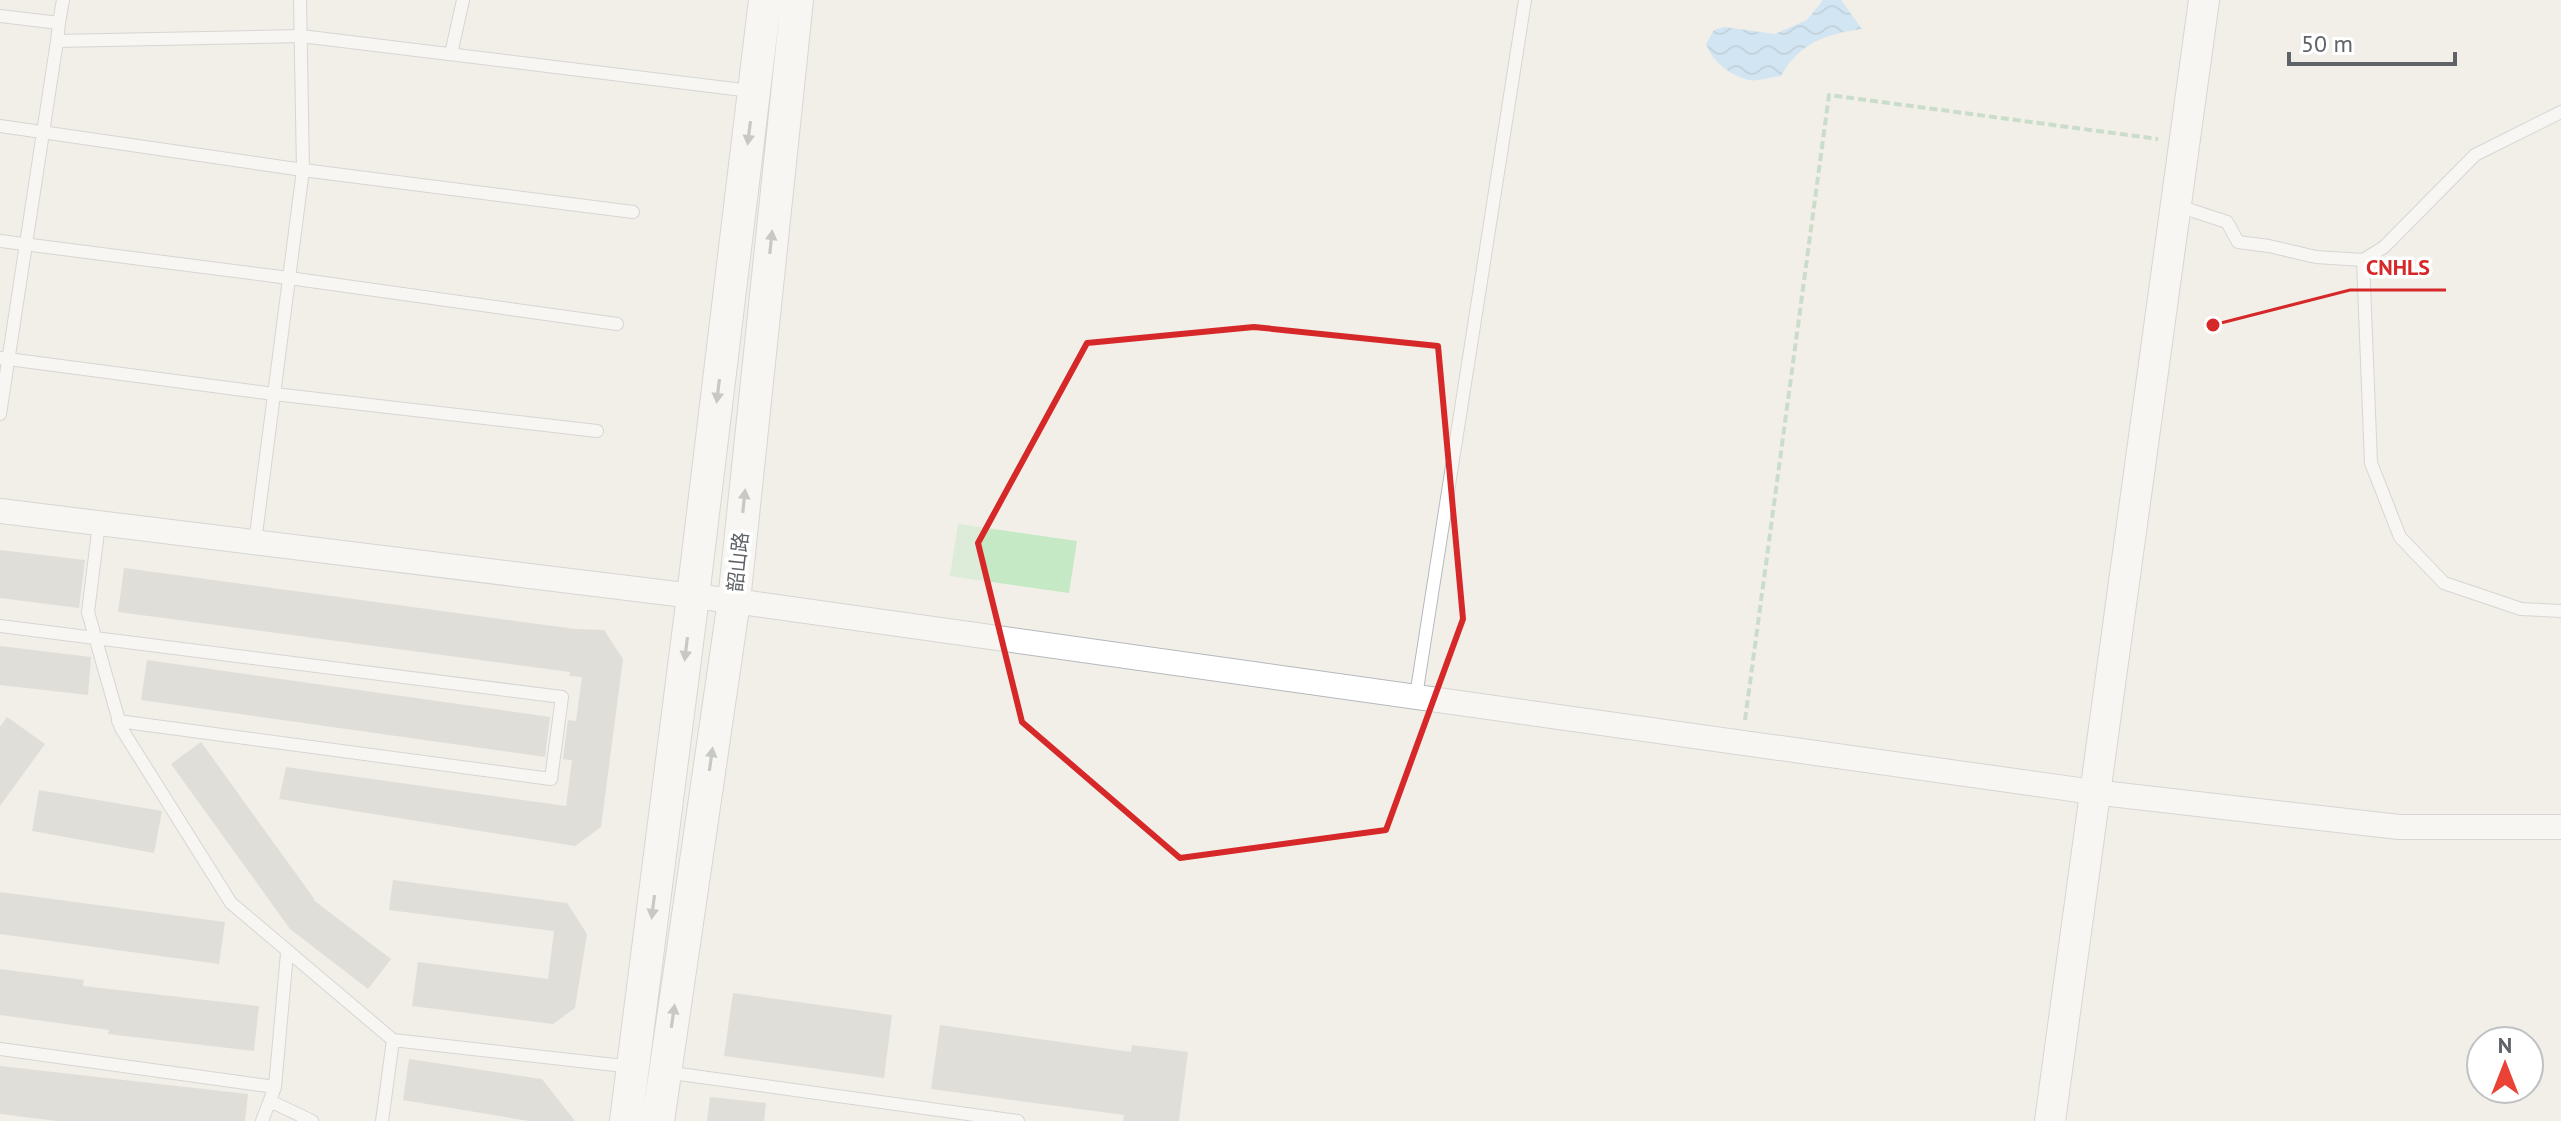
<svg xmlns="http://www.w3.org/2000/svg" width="2561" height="1121" font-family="'PT Sans','Noto Sans SC',sans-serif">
	<defs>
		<pattern id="water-waves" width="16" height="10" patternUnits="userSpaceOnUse" patternTransform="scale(2)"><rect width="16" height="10" fill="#aadaff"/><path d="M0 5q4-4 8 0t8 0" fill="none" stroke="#8eb4d2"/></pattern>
	</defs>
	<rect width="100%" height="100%" fill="#f1efe8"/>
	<path fill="#c5e8c5" d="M958,524L1077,541L1069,593L950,576Z"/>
	<path fill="url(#water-waves)" d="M1823,0H1841L1862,29C1826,34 1799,43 1781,76C1772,77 1758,82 1749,80C1729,75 1713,62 1706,44L1714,30L1724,27L1775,34L1807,20Z"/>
	<path fill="#cccac5" d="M0,550L85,560L79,608L0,598Z
		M124,568L575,629L604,630L623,659L601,827L575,846L279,799L286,767L566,806L572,760L563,759L568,720L576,721L582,677L569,676L570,672L118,612Z
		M0,646L91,657L88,695L0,685Z
		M147,660L550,717L545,757L141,700Z
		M7,717L45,744L0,806V727Z
		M201,742L315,900L312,899L391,959L368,989L290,929L171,764Z
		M39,790L162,811L154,853L32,831Z
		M393,880L567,903L587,934L575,1008L553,1024L412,1006L418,962L548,979L554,931L389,910Z
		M0,892L225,922L219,964L0,934Z
		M0,969L84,980L83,986L259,1006L254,1051L108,1034L109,1030L0,1015Z
		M733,993L892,1015L884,1078L724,1056Z
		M940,1025L1131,1052L1132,1045L1188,1052L1179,1121H1123L1124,1115L931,1089Z
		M409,1059L542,1079L575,1121H529L403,1100Z
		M0,1066L248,1094L245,1121H57L0,1114Z
		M710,1097L766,1103L764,1121H707Z"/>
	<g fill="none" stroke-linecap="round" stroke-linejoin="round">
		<g stroke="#b5b8bc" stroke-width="14">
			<path id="service" d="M0,16L59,23L57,41L301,36L751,91
				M59,23L63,0
				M451,54L463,0
				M2561,112L2475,155L2384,247L2363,260L2371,463L2400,537L2444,583L2521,609L2561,611
				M0,126L303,170L633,212
				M2178,206L2227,222L2238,242L2269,246L2316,257L2363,260
				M0,241L289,278L617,324
				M0,358L274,394L597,431
				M0,414L57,41
				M99,524L88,612L121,728L231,903L393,1040L633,1067
				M255,542L303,170L300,0
				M0,626L562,697L551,779L118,721
				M1416,696L1525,0
				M0,1049L275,1087
				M665,1072L1018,1121
				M270,1101L312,1121
				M262,1121L275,1087L287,953
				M382,1121L393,1040"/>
		</g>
		<g stroke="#b5b8bc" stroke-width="26">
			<path id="minor" d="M0,511L734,601L2093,792L2399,827H2561"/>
		</g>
		<g stroke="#b5b8bc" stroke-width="32">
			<path id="tertiary" d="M2050,1121L2204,0"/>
		</g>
		<g stroke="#b6babf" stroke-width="34">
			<path id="secondary" d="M626,1121L693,596L765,0
				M658,1121L734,601L797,0"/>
		</g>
		<path stroke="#9cc7a9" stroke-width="4" stroke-dasharray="8 4" stroke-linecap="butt" d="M1745,720L1829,95L2158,139"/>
		<use href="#service" stroke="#fff" stroke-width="12"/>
		<use href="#minor" stroke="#fff" stroke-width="24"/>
		<use href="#tertiary" stroke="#fff" stroke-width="30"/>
		<use href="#secondary" stroke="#fff" stroke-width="32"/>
	</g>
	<defs><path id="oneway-solid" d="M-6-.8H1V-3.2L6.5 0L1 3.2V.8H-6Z" transform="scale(2)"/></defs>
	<g fill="#979a9d">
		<use href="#oneway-solid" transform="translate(749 133) rotate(97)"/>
		<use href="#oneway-solid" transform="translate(771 242) rotate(-84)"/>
		<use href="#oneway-solid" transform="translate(718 391) rotate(97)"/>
		<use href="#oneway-solid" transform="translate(744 501) rotate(-84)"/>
		<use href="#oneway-solid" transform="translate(686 649) rotate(97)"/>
		<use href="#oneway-solid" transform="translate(711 759) rotate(-82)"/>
		<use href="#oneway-solid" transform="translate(653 907) rotate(97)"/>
		<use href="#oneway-solid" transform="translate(673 1016) rotate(-82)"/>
	</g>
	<path d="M0 0H2561V1121H0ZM1254,327L1438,346L1463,619L1386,830L1180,858L1022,722L978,543L1087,343Z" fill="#f1efe8" fill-opacity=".55" fill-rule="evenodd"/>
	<path fill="none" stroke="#d62828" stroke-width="6" stroke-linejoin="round" d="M1254,327L1438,346L1463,619L1386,830L1180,858L1022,722L978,543L1087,343Z"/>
	<g text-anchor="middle" stroke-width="7" stroke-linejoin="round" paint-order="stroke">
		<g font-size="20" fill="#5f6368" stroke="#fff">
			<text transform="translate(738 562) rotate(-84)" y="7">韶山路</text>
		</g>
	</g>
	<path fill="none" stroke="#d62828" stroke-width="3" d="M2213 325L2350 290H2446"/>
	<circle fill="#d62828" stroke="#fff" stroke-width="3" cx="2213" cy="325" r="8"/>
	<g font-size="22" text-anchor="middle" font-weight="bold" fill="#d62828" stroke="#fff" stroke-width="7" stroke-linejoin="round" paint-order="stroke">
		<text x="2398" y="275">CNHLS</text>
	</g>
	<g transform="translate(2505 1065)"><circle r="38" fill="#ffffff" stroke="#bfc1c3" stroke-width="2"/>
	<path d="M0-6L14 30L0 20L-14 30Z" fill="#ea4335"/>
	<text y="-12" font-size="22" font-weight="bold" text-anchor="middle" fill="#5f6368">N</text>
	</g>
	<path d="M2289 52v12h166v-12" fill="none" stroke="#5f6368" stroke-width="4"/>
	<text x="2301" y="52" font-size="24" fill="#5f6368" stroke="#ffffff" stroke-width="6" paint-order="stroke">50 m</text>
</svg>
